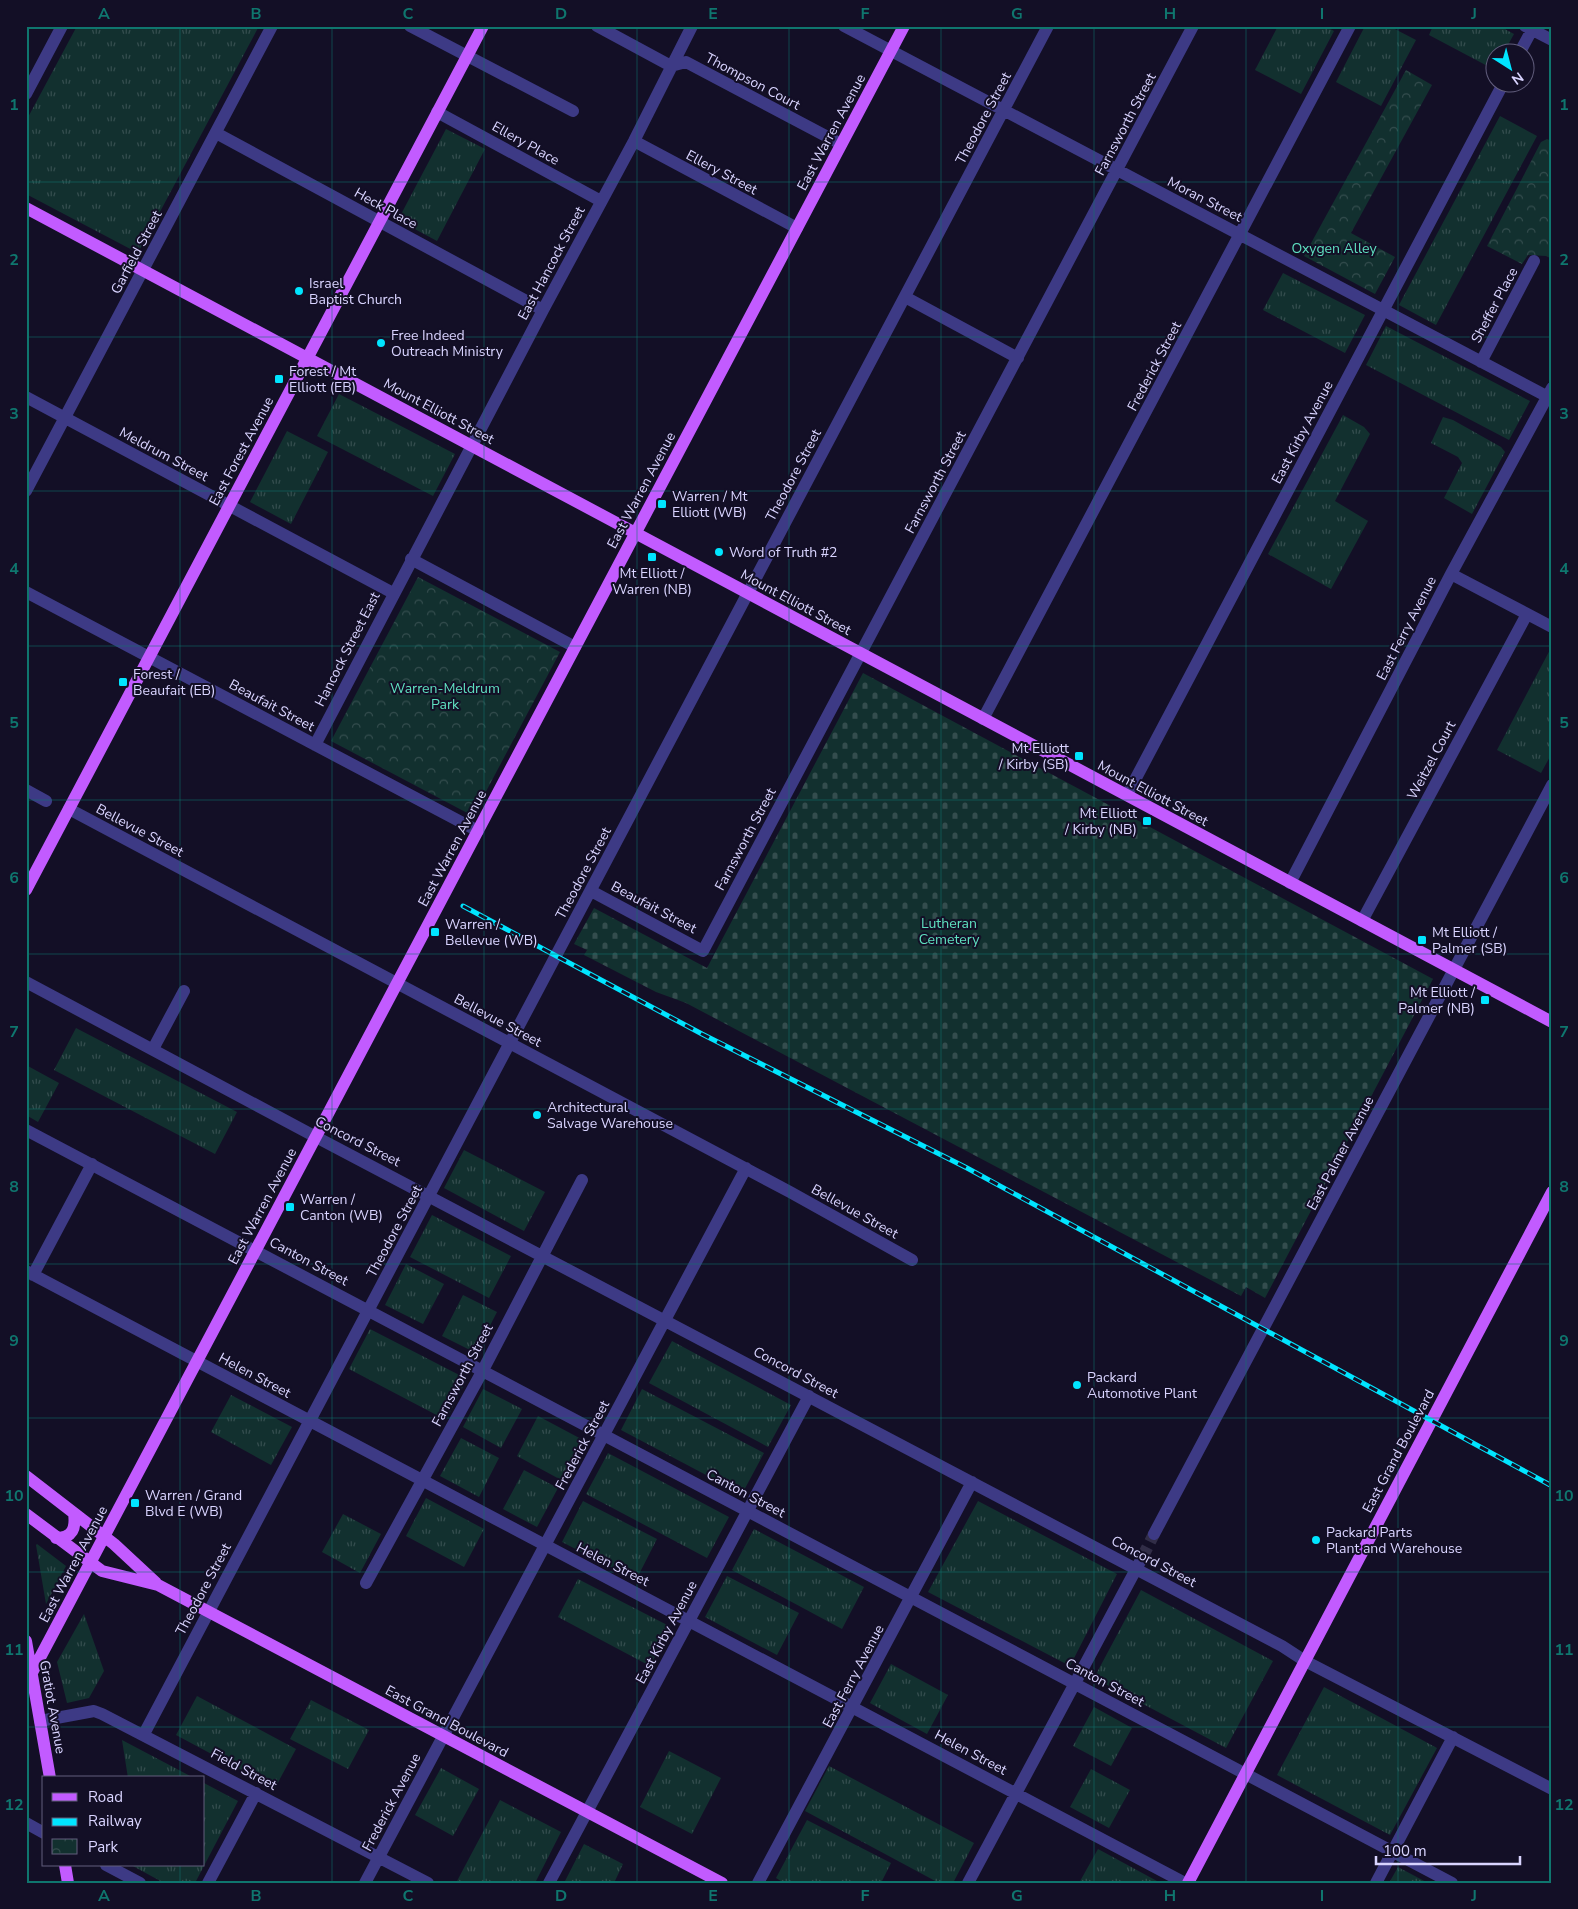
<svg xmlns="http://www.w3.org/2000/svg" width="1578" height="1909" font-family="'Nunito Sans',sans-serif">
	<defs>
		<pattern id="grass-tufts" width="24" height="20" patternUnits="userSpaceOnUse" patternTransform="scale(1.25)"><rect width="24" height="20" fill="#12302f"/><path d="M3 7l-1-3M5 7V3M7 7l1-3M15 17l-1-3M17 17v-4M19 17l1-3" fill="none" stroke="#344d4e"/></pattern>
		<pattern id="cemetery-stones" width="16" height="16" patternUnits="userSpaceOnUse" patternTransform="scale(1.25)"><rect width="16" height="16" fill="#12302f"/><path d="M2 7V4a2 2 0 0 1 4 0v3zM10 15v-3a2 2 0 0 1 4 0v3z" fill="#344d4e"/></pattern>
		<pattern id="park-crowns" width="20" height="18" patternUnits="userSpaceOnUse" patternTransform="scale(1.25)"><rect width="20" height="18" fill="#12302f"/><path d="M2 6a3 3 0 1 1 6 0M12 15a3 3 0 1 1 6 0" fill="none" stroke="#344d4e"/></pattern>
	</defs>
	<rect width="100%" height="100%" fill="#130f26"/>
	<path fill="url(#grass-tufts)" d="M77,26H259L138,253L26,194V121Z
		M1278,26H1325L1334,31L1301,94L1255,70Z
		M1365,26H1389L1416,40L1381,106L1336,82Z
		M1433,26H1499L1514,34L1504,52H1496L1495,70L1429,35Z
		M1500,116L1537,136L1436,325L1399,305Z
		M446,129L485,149L437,241L398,220Z
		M1283,273L1365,315L1345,353L1263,310Z
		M1386,326L1530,401L1509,440L1366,365Z
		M339,394L455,454L433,496L317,436Z
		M1343,415L1364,427L1370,434L1335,501L1368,521L1331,589L1268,554Z
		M1443,417L1453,420L1501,447L1505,452L1472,514L1444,498L1462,463L1458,457L1431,443Z
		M287,431L328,452L291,524L250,502Z
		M1552,646V753L1541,773L1497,750Z
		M76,1028L237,1112L215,1154L54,1070Z
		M26,1065L59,1083L38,1122L26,1115Z
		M464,1150L545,1192L524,1231L444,1188Z
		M432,1215L511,1256L489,1298L410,1257Z
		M406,1264L444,1284L423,1324L385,1305Z
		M463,1295L497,1312L476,1353L442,1336Z
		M370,1329L467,1379L446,1420L349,1369Z
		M672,1341L791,1405L768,1447L649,1383Z
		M483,1389L522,1409L501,1448L463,1427Z
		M642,1389L764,1453L742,1494L621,1430Z
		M231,1395L292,1427L271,1465L211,1432Z
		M538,1416L585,1441L563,1481L517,1456Z
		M461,1438L499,1458L479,1497L440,1476Z
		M608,1453L729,1517L707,1558L586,1494Z
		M524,1470L558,1488L537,1527L503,1509Z
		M426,1498L484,1529L464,1567L406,1536Z
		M583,1501L657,1539L636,1580L562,1542Z
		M978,1501L1117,1574L1070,1666L928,1592Z
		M343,1514L381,1534L360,1573L322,1552Z
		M754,1529L864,1587L842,1629L732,1570Z
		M37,1544L66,1566L46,1604L36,1545Z
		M727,1576L799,1613L777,1655L705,1617Z
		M578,1579L671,1627L650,1666L558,1617Z
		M1141,1590L1273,1661L1226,1748L1094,1678Z
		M84,1614L104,1671L89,1698L67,1703L57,1662Z
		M891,1664L948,1695L927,1734L870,1703Z
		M1324,1687L1437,1748L1390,1835L1277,1775Z
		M197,1696L296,1749L275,1788L176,1735Z
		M311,1700L369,1730L348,1769L290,1739Z
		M1094,1707L1132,1728L1111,1766L1073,1746Z
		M122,1740L194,1778H128Z
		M669,1751L721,1778L692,1834L640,1807Z
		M829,1766L974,1843L953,1883H939L805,1811Z
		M441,1768L479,1789L453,1836L415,1815Z
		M1091,1769L1130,1790L1109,1828L1070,1807Z
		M204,1783L238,1801L195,1883H164L131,1865H204Z
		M500,1800L561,1832L535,1883H459L457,1881Z
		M807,1820L891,1863L881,1883H784L776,1878Z
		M584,1844L623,1864L614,1883H564Z
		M1098,1849L1157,1881L1156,1883H1079Z
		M1398,1867L1428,1883H1389Z"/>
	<path fill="url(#cemetery-stones)" d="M863,673L1433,979L1265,1298L1246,1287L1241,1296L686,1003L656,992L584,955L587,950L574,944L594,908L707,968Z"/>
	<path fill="url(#park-crowns)" d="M1406,70L1432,85L1351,233L1395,257L1375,294L1304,256Z
		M1547,139L1552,141V259L1546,256L1528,255L1522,264L1487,246L1541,142Z
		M418,577L560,652L473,816L331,741Z"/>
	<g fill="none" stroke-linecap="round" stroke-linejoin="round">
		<path stroke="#312d47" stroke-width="12" stroke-dasharray="12 6" stroke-linecap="butt" d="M1142,1558L1154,1534"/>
		<path stroke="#3d3a85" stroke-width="12" d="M410,26L573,111
			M597,26L671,66L686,62L841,144
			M844,26L1552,399
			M1525,26L1552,40
			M1520,52L1534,26
			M26,94L62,26
			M437,112L601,201
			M216,133L543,310
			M634,141L797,228
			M905,297L1018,358
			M1481,362L1534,261
			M26,397L393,593
			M26,491L272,26
			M411,559L575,647
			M1451,574L1552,627
			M26,592L478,831
			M983,719L1350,26
			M315,745L543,310L634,141L692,26
			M26,790L46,801
			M1127,795L1504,82
			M69,809L790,1192L912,1260
			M1290,883L1451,574L1552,388
			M591,891L703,951L1193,26
			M1362,921L1527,614
			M26,982L316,1137L1282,1646L1305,1661L1552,1789
			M153,1049L184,991
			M26,1130L1452,1883
			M26,1271L1185,1883
			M33,1275L92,1164
			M1154,1534L1552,785
			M366,1583L483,1370L582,1180
			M40,1721L94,1711L102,1714L428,1883
			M144,1734L1048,26
			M26,1823L44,1833
			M106,1865L140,1883
			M208,1883L256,1793
			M365,1883L746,1168
			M549,1883L809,1396
			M758,1883L972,1482
			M968,1883L1142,1558
			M1376,1883L1453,1737"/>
		<path stroke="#c25bff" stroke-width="12" d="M26,208L1552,1022
			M26,890L483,26
			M26,1476L114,1544L156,1583
			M26,1514L102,1571L158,1585L722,1883
			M56,1538C73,1538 76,1528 74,1513
			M26,1641L50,1778
			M26,1684L904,26
			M65,1865L68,1883
			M1188,1883L1552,1192"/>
		<g stroke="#00e5ff" stroke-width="5">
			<path id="rail" d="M463,906L702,1034L967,1168L1552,1486"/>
		</g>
		<use href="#rail" stroke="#130f26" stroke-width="3" stroke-dasharray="9" stroke-linecap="butt"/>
	</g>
	<path fill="none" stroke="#0f766e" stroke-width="1" stroke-opacity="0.55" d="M180,26V1778M332,26V1883M484,26V1883M637,26V1883M789,26V1883M941,26V1883M1094,26V1883M1246,26V1883M1398,26V1883M26,182H1552M26,337H1552M26,491H1552M26,646H1552M26,800H1552M26,954H1552M26,1109H1552M26,1264H1552M26,1418H1552M26,1572H1552M26,1727H1552M180,1865V1883"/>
	<g fill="#00e5ff" stroke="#130f26" stroke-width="2">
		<circle cx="299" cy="291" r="5"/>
		<circle cx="381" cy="343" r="5"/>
		<rect x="274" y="374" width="10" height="10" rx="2.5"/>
		<rect x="657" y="499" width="10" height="10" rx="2.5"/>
		<circle cx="719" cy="552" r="5"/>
		<rect x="647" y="552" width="10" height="10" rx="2.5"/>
		<rect x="118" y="677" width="10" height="10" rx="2.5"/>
		<rect x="1074" y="751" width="10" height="10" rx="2.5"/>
		<rect x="1142" y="816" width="10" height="10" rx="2.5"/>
		<rect x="430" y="927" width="10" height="10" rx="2.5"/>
		<rect x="1417" y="935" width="10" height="10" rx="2.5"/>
		<rect x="1480" y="995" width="10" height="10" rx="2.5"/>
		<circle cx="537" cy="1115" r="5"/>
		<rect x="285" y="1202" width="10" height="10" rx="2.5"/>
		<circle cx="1077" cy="1385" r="5"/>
		<rect x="130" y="1498" width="10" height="10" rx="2.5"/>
		<circle cx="1316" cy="1540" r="5"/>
	</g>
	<g text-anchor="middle" stroke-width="4" stroke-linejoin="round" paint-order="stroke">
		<g font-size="14" fill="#d9d4ff" stroke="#130f26">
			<text transform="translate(753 81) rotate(28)" y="5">Thompson Court</text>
			<text transform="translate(983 118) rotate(-62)" y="5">Theodore Street</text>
			<text transform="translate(1125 124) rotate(-62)" y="5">Farnsworth Street</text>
			<text transform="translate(831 132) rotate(-62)" y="5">East Warren Avenue</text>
			<text transform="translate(526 143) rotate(29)" y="5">Ellery Place</text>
			<text transform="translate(722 172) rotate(28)" y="5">Ellery Street</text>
			<text transform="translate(1205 199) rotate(27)" y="5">Moran Street</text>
			<text transform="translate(386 208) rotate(29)" y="5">Heck Place</text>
			<text transform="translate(136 252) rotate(-62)" y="5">Garfield Street</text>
			<text transform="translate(551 263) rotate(-62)" y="5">East Hancock Street</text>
			<text transform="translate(1494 305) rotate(-62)" y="5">Sheffer Place</text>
			<text transform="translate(1154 366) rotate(-62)" y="5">Frederick Street</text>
			<text transform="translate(439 411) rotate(28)" y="5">Mount Elliott Street</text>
			<text transform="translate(1302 432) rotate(-62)" y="5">East Kirby Avenue</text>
			<text transform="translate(241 451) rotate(-62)" y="5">East Forest Avenue</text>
			<text transform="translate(164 454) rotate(28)" y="5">Meldrum Street</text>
			<text transform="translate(793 475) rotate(-62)" y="5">Theodore Street</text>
			<text transform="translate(935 482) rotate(-62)" y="5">Farnsworth Street</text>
			<text transform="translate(641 490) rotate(-62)" y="5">East Warren Avenue</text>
			<text transform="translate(796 602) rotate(28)" y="5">Mount Elliott Street</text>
			<text transform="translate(1406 628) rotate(-63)" y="5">East Ferry Avenue</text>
			<text transform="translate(347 649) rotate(-63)" y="5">Hancock Street East</text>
			<text transform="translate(272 705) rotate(28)" y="5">Beaufait Street</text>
			<text transform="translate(1431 760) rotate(-62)" y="5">Weitzel Court</text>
			<text transform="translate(1153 793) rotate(28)" y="5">Mount Elliott Street</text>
			<text transform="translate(140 830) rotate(28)" y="5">Bellevue Street</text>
			<text transform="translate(745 839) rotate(-62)" y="5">Farnsworth Street</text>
			<text transform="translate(452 848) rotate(-62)" y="5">East Warren Avenue</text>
			<text transform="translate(583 873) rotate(-62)" y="5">Theodore Street</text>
			<text transform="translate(654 907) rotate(28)" y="5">Beaufait Street</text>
			<text transform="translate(498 1020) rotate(28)" y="5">Bellevue Street</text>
			<text transform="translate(358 1141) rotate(27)" y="5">Concord Street</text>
			<text transform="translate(1340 1153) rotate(-62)" y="5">East Palmer Avenue</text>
			<text transform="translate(262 1206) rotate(-62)" y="5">East Warren Avenue</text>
			<text transform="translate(855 1211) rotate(29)" y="5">Bellevue Street</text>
			<text transform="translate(394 1231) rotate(-62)" y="5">Theodore Street</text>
			<text transform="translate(309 1261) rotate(28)" y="5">Canton Street</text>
			<text transform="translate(796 1372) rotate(28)" y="5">Concord Street</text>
			<text transform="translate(255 1375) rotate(28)" y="5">Helen Street</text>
			<text transform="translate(462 1375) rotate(-62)" y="5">Farnsworth Street</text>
			<text transform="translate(582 1445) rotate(-62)" y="5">Frederick Street</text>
			<text transform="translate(1398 1451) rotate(-62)" y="5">East Grand Boulevard</text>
			<text transform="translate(746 1493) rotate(28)" y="5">Canton Street</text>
			<text transform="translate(1154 1561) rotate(28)" y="5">Concord Street</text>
			<text transform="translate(73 1564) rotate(-62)" y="5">East Warren Avenue</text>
			<text transform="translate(613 1564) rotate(27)" y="5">Helen Street</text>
			<text transform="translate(203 1589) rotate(-62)" y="5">Theodore Street</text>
			<text transform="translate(666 1632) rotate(-62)" y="5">East Kirby Avenue</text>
			<text transform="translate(853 1676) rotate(-62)" y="5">East Ferry Avenue</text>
			<text transform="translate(1105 1682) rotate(28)" y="5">Canton Street</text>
			<text transform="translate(53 1707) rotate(80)" y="5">Gratiot Avenue</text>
			<text transform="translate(447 1721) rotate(28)" y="5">East Grand Boulevard</text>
			<text transform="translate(971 1752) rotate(28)" y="5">Helen Street</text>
			<text transform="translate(244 1769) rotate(28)" y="5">Field Street</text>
			<text transform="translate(391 1802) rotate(-62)" y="5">Frederick Avenue</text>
		</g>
		<g font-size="14" fill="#5fe0c0" stroke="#130f26">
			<text x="1334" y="253">Oxygen Alley</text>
			<text x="445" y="693">Warren-Meldrum<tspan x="445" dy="16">Park</tspan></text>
			<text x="949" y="928">Lutheran<tspan x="949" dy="16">Cemetery</tspan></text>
		</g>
		<g font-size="14" fill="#d9d4ff" stroke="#130f26" text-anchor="start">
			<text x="309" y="288">Israel<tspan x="309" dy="16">Baptist Church</tspan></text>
			<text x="391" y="340">Free Indeed<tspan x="391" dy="16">Outreach Ministry</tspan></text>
			<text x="289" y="376">Forest / Mt<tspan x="289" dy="16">Elliott (EB)</tspan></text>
			<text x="672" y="501">Warren / Mt<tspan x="672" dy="16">Elliott (WB)</tspan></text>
			<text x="729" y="557">Word of Truth #2</text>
			<text x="652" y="578" text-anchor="middle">Mt Elliott /<tspan x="652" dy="16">Warren (NB)</tspan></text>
			<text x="133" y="679">Forest /<tspan x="133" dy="16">Beaufait (EB)</tspan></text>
			<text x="1069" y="753" text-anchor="end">Mt Elliott<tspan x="1069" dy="16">/ Kirby (SB)</tspan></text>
			<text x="1137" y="818" text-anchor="end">Mt Elliott<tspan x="1137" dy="16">/ Kirby (NB)</tspan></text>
			<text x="445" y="929">Warren /<tspan x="445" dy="16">Bellevue (WB)</tspan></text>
			<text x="1432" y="937">Mt Elliott /<tspan x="1432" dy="16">Palmer (SB)</tspan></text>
			<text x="1475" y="997" text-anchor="end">Mt Elliott /<tspan x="1475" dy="16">Palmer (NB)</tspan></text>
			<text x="547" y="1112">Architectural<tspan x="547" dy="16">Salvage Warehouse</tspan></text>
			<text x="300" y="1204">Warren /<tspan x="300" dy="16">Canton (WB)</tspan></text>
			<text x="1087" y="1382">Packard<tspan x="1087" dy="16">Automotive Plant</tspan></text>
			<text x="145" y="1500">Warren / Grand<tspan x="145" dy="16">Blvd E (WB)</tspan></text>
			<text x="1326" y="1537">Packard Parts<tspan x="1326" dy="16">Plant and Warehouse</tspan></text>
		</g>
	</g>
	<rect width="1578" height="1909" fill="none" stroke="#130f26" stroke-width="55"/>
	<rect x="42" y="1776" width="162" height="90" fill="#130f26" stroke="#625e7d"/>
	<rect x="52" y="1793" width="25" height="8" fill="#c25bff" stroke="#625e7d"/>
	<text x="88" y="1802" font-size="15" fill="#d9d4ff">Road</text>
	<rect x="52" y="1818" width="25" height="8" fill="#00e5ff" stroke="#625e7d"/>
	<text x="88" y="1826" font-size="15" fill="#d9d4ff">Railway</text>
	<rect x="52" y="1839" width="25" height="15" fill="url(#park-crowns)" stroke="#625e7d"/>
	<text x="88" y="1852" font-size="15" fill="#d9d4ff">Park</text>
	<g transform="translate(1510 68) rotate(144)"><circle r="24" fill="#130f26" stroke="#625e7d"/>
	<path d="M0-4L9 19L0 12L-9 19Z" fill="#00e5ff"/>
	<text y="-8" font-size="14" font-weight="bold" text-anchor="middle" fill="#d9d4ff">N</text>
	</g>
	<path d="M1376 1856v8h144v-8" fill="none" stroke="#d9d4ff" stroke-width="2.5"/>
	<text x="1383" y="1856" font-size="15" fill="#d9d4ff" stroke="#130f26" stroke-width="4" paint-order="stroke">100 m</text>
	<rect x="28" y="28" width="1522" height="1854" fill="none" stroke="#0f766e" stroke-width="2"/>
	<g font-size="16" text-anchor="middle" font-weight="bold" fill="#0f766e">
		<text x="104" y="19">A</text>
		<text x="256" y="19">B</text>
		<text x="408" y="19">C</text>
		<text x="561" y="19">D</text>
		<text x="713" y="19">E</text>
		<text x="865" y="19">F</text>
		<text x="1017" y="19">G</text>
		<text x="1170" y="19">H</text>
		<text x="1322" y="19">I</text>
		<text x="1474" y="19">J</text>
		<text x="14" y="110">1</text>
		<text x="1564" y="110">1</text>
		<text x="14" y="265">2</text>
		<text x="1564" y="265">2</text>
		<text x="14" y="419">3</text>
		<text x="1564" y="419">3</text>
		<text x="14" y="574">4</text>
		<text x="1564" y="574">4</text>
		<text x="14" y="728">5</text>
		<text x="1564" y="728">5</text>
		<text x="14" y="883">6</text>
		<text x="1564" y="883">6</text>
		<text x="14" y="1037">7</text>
		<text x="1564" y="1037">7</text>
		<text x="14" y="1192">8</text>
		<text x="1564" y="1192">8</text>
		<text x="14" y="1346">9</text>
		<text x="1564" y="1346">9</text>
		<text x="14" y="1501">10</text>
		<text x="1564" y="1501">10</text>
		<text x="14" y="1655">11</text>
		<text x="1564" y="1655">11</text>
		<text x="14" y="1810">12</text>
		<text x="1564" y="1810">12</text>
		<text x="104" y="1901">A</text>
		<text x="256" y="1901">B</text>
		<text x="408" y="1901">C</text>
		<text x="561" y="1901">D</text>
		<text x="713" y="1901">E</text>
		<text x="865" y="1901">F</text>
		<text x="1017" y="1901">G</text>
		<text x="1170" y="1901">H</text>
		<text x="1322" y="1901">I</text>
		<text x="1474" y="1901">J</text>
	</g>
</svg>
